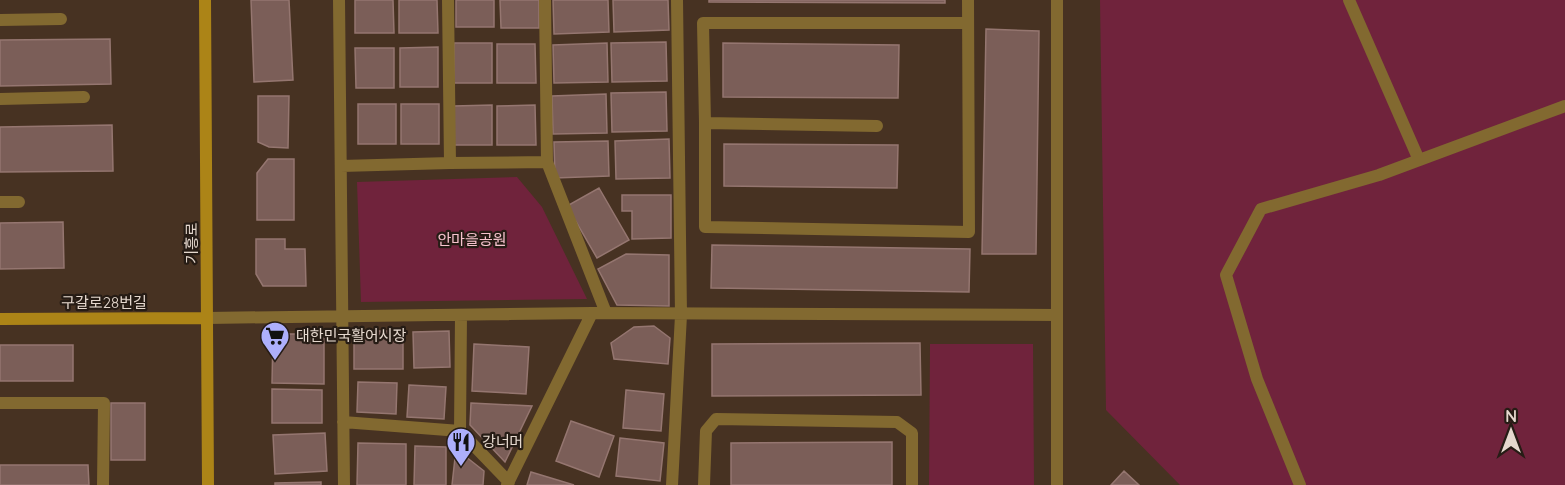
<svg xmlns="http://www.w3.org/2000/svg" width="1565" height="485" font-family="Quicksand,'Noto Sans KR',sans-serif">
	<rect width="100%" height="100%" fill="#473222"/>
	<path fill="#70233c" d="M1100,0H1565V485H1180L1106,410Z
		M517,177L542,207L587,299L361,302L357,182Z
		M930,344H1033L1034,485H929Z"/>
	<path fill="#7b5e58" stroke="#957670" stroke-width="1.5" d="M251,0H289L293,80L254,82Z
		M355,0H393L394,33H355Z
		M399,0H437L438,33H399Z
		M456,0H494V27H456Z
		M500,0H539V28H501Z
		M553,0H608L609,32L554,34Z
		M613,0H668L669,30L614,32Z
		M709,0H945V3L709,2Z
		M986,29L1039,31L1036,254H982Z
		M110,39L111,84L0,86V40Z
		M666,42L667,81L612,82L611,43Z
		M454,43H492V83H454Z
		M607,43L608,82L554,83L553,45Z
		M723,43L899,45L898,98L723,97Z
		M497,44H535L536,83H497Z
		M438,47V87H400V48Z
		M355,48H394V88H356Z
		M666,92L667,131L612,132L611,93Z
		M606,94L607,133L553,134L552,96Z
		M258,96H289L288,148L269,147L258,142Z
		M358,104H396V144H358Z
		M401,104H439V144H401Z
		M492,105V145H454V106Z
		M535,105L536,145H497V106Z
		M112,125L113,171L0,172V127Z
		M669,139L670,178L616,179L615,141Z
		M608,141L609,176L555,178L554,142Z
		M724,144L898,145L897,188L724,186Z
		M268,159H294V220H257V173Z
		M599,188L629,240L597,258L567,206Z
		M622,195H671V238L632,239V211H622Z
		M63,222L64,268L0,269V223Z
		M256,239H285V249H305L306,286H263L256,274Z
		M712,245L970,249L969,292L711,288Z
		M626,254L669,255V306L617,305L598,269Z
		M654,326L670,338L668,364L614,359L611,343L634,327Z
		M354,331H403V369H354Z
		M449,331L450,367L414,368L413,332Z
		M273,334H324V384L272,383Z
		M920,343L921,395L712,396V344Z
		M474,344L529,347L526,394L472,391Z
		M0,345H73V381H0Z
		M358,382L397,383L396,414L357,412Z
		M409,385L446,387L444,419L407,417Z
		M272,389L322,390V423H272Z
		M626,390L664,394L661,431L623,428Z
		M111,403H145V460H111Z
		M471,403L532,406L505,462L470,425Z
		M571,421L614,436L599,477L556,461Z
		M325,433L327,471L275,474L273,435Z
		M620,438L664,443L660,481L616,476Z
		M892,442V485H731V443Z
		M358,443L406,444V485H357Z
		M415,446L446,447V485H414Z
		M456,449L484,471L483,485H452Z
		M0,465H88L89,485H0Z
		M1124,471L1139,485H1111Z
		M531,472L574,485H527Z
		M321,482V485H275V483Z"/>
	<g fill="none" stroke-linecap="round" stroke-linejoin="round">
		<path stroke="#826930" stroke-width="12" d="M0,20L61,19
			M0,99L84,97
			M705,123L703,23H968
			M877,126L705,123V227L969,232L968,0
			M0,202H19
			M0,403H104L103,485
			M704,485L706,431L716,419L897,422L912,433V485"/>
		<path stroke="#826930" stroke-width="12" d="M339,0L344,485
			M545,0L547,162
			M1057,0V315
			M1349,0L1419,160
			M450,163L547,162L606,313
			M341,166L450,163L448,0
			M592,313L1057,315V485
			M207,318L592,313L507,485
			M343,422L460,431L461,315
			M460,431L509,482
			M672,485L681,315L677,0
			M1300,485L1257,379L1226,275L1261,209L1379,175L1565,106"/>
		<path stroke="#ac8417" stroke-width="12" d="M205,0L208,485
			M0,319L207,318"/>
	</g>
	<defs>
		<g id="supermarket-pin" transform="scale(1.5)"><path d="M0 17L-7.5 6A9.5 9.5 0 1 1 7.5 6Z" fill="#adaffb" stroke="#261c15"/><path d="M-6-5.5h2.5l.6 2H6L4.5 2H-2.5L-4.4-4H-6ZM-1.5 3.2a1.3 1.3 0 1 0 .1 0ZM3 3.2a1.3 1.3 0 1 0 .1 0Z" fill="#111"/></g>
		<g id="restaurant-pin" transform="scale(1.5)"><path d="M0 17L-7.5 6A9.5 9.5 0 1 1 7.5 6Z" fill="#adaffb" stroke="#261c15"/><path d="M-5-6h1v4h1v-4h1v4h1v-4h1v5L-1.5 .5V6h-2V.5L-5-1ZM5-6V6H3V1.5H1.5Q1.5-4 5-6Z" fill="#111"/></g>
	</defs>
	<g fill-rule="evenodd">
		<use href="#supermarket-pin" x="275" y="336"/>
		<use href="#restaurant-pin" x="461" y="442"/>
	</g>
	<g text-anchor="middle" stroke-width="4.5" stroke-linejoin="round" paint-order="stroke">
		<g font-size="15" fill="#f7c3ce" stroke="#261c15">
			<text x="472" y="245">안마을공원</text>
		</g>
		<g font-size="15" fill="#e5d8ce" stroke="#261c15">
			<text transform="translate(192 243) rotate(-90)" y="5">기흥로</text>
			<text x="104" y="308">구갈로28번길</text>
		</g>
		<g font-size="15" fill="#e5d8ce" stroke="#261c15" text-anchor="start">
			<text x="296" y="341">대한민국활어시장</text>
			<text x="482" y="447">강너머</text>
		</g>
	</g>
	<g transform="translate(1511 431)" stroke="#261c15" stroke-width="4.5" paint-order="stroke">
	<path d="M0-4.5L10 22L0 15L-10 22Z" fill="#e5d8ce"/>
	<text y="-9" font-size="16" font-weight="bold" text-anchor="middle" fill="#e5d8ce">N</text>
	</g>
</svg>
